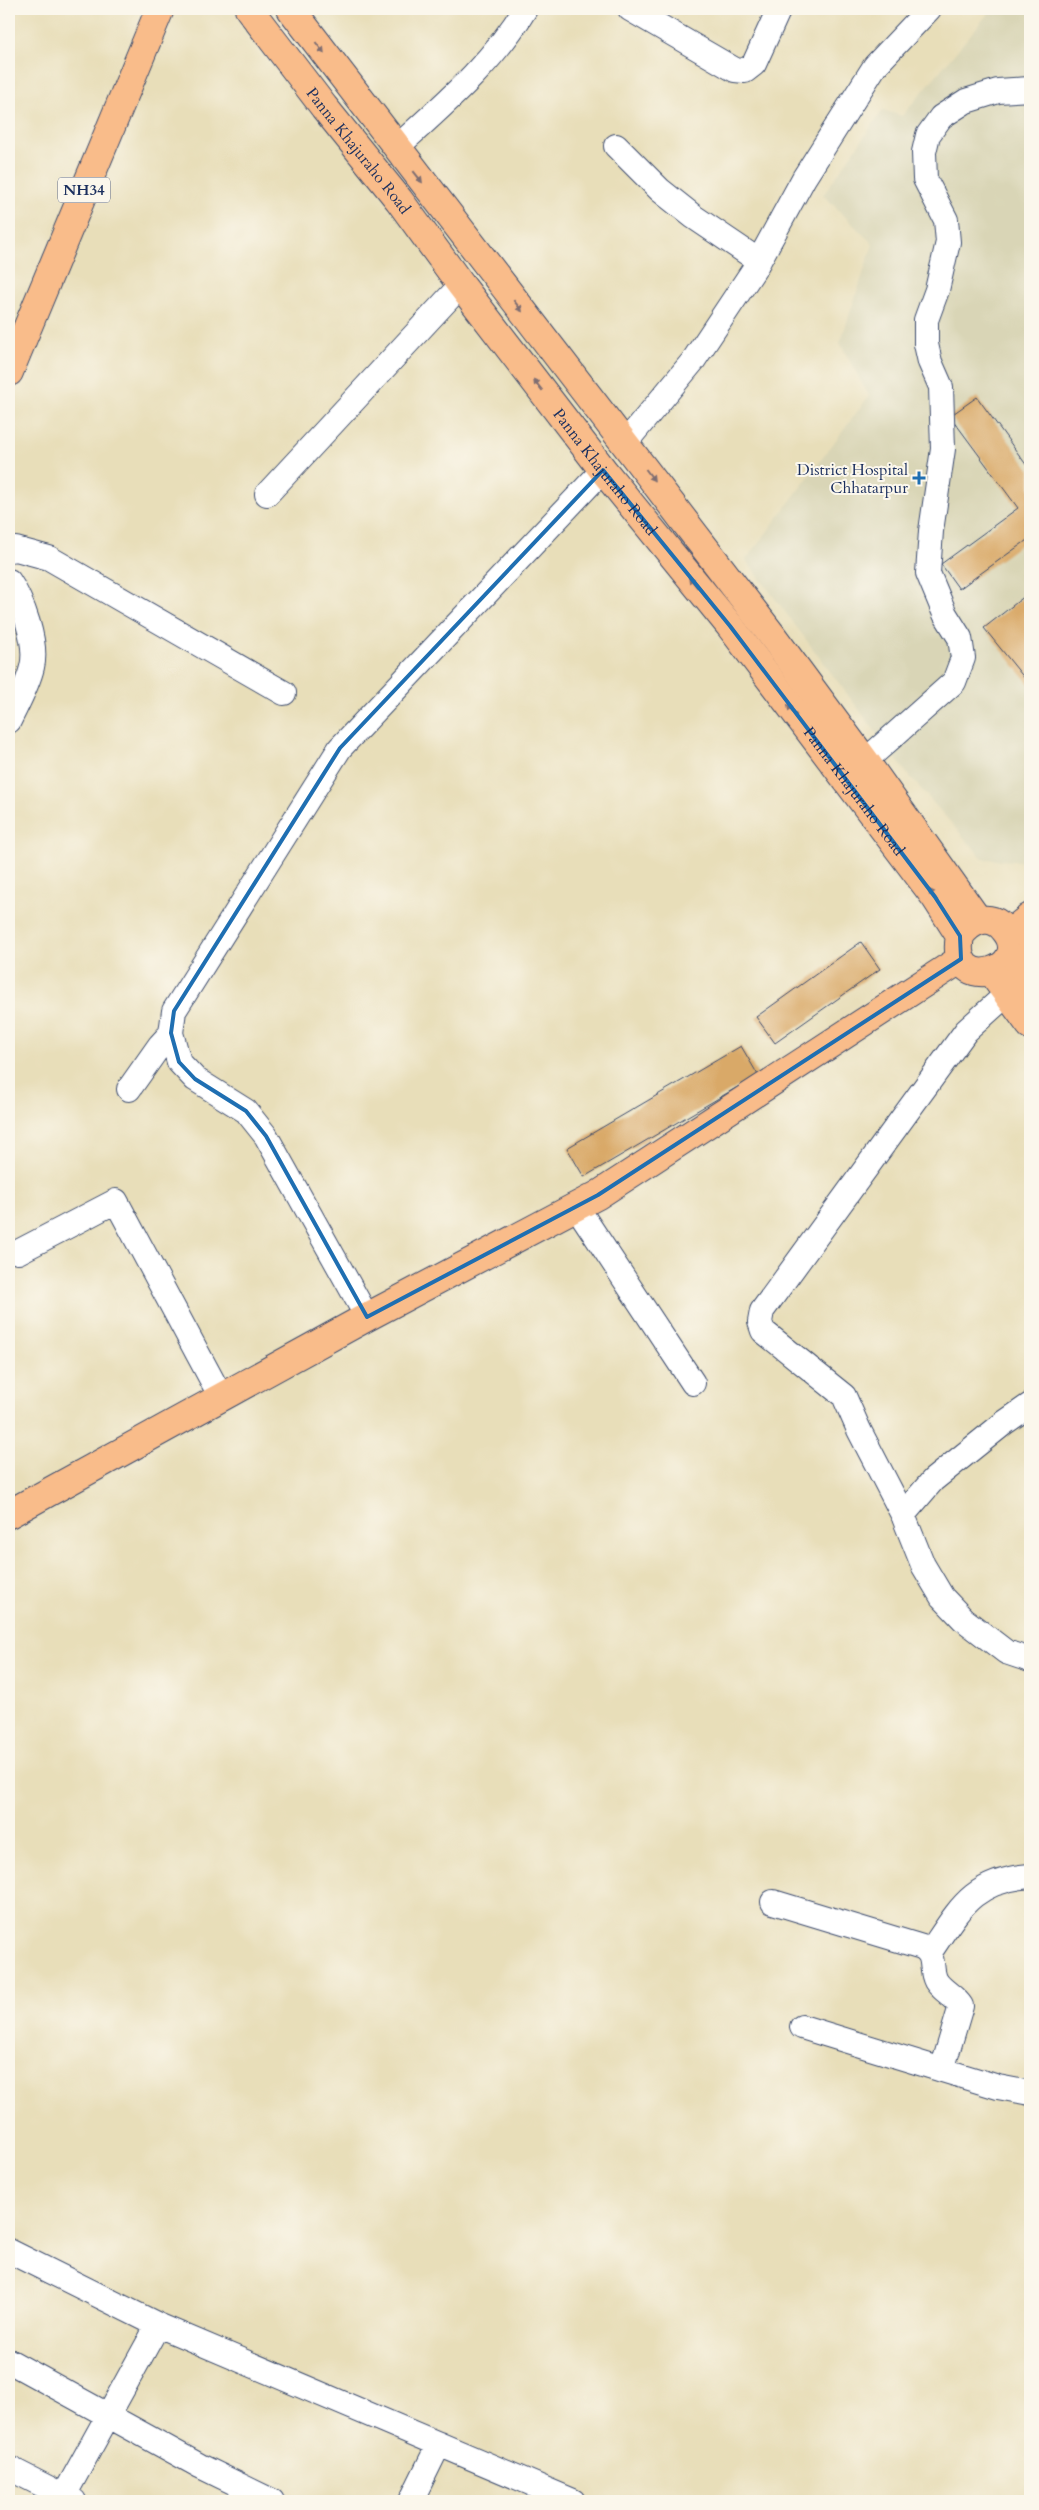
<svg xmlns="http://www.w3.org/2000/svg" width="1039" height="2510" font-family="Cardo,serif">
	<rect width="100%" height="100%" fill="#fbf7ec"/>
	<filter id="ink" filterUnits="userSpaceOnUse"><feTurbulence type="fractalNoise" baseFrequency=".02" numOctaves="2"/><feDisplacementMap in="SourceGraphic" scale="10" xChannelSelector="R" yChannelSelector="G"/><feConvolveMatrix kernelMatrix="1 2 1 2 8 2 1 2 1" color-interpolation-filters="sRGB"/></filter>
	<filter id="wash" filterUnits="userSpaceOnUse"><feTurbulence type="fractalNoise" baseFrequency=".0096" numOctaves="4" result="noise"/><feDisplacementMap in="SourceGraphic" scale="20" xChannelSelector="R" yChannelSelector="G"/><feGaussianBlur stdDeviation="1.12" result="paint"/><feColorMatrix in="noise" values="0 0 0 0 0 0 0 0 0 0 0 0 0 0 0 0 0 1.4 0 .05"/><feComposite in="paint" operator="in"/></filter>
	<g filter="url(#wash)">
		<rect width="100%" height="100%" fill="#e8deb9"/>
		<path fill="#d9d5b6" d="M992,9H1030V862L983,859L906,772L746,560L869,396L840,343L873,244L823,195L883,110L902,116Z"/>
		<g id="blocks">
			<path fill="#d9a968" d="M977,397L1030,470V538L959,589L941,564L1018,508L950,416Z
				M1030,592V685L984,628Z
				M861,942L880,969L775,1043L756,1017Z
				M741,1046L758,1075L584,1177L567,1148Z"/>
		</g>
	</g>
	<g filter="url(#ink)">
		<use href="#blocks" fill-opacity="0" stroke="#3a496c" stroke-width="1"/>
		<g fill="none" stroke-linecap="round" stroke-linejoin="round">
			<g stroke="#3a496c" stroke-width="26">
				<path id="minor" d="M630,9L735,70L745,71L754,64L779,9
					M616,146L660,190L694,217L759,261
					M396,148C443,105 492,64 525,9
					M625,443L693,361L755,268L804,178L875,66L929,9
					M267,494L461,285
					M9,550L16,549L49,558L284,693
					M9,581C22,600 38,643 32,667C28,685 17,704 9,721
					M865,761L954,682L963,658L960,638L945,614L928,573L931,531L943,449L941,387L930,362L926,344V320L937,290L948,242L946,220L925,179L924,152L928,135L941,117L966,101L998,91L1030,89
					M1007,994L966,1031L762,1311L760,1322L763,1331L844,1396L859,1430L903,1515L923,1565L942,1597L963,1619L1006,1652L1030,1660
					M129,1089L160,1045L171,1033
					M576,1206L693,1383
					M18,1252L116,1201L221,1397
					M367,1317L266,1136L246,1111L195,1079L179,1062L171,1033L174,1011L340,748L603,470
					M903,1515L933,1480L1004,1423L1030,1405
					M773,1902L922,1947C937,1956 929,1968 936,1981C942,1991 955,1996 961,2006L942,2070
					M930,1952C960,1908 972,1881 1030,1876
					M802,2027L998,2087L1030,2093
					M9,2251L158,2325L573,2501
					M9,2361L200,2466L272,2501
					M9,2468L74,2501
					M61,2501L158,2325
					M411,2501L439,2444"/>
			</g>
			<g stroke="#3a496c" stroke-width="30">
				<g id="major">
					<path id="s1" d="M249,9L324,107L399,200L461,285L603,470L730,626L935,897L960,936C948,999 1039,969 1004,929C990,912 970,921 960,936"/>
					<path d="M291,9L771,634L865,761L978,920"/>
					<path d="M1009,934L1030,917"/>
					<path d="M1010,957L1030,982"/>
					<path d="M992,973L1030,1025"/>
					<path d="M9,1514L367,1317L598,1195L961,959"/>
				</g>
			</g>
			<g stroke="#3a496c" stroke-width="30">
				<path id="highway" d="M9,372L160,9"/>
			</g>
			<use href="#minor" stroke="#fff" stroke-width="24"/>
			<use href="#major" stroke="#f9bc8a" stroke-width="28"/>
			<use href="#highway" stroke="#f9bc8a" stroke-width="28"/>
		</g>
		<defs><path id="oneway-solid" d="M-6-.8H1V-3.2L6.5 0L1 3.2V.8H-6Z" transform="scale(1.25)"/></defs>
		<g fill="#7f6e72">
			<use href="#oneway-solid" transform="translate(320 48) rotate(53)"/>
			<use href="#oneway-solid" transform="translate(418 177) rotate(52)"/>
			<use href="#oneway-solid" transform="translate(518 306) rotate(52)"/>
			<use href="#oneway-solid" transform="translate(538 385) rotate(-128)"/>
			<use href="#oneway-solid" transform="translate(650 475) rotate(53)"/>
			<use href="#oneway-solid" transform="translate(693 582) rotate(-129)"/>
			<use href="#oneway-solid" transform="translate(792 710) rotate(-129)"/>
			<use href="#oneway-solid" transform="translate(933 895) rotate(-126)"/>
		</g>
	</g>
	<path fill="none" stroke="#1f6fb2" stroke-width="4" stroke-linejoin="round" d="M603,470L730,626L935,897L960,936L961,959L598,1195L367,1317L266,1136L246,1111L195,1079L179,1062L171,1033L174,1011L340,748Z"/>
	<path fill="#1f6fb2" stroke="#fbf7ec" stroke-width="2" d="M916.5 470.5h5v5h5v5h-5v5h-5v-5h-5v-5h5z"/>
	<g text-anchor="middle" stroke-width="4" stroke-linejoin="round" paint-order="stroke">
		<rect fill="#fbf7ec" stroke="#5e6b89" stroke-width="1" x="58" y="177.5" width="52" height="25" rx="4"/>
		<g font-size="15" font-weight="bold" fill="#1b2f5e">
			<text x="84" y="195">NH34</text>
		</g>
		<g font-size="16" fill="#1b2f5e" stroke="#fbf7ec">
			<text dy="6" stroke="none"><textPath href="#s1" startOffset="179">Panna Khajuraho Road</textPath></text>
			<text dy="6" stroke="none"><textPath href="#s1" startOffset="584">Panna Khajuraho Road</textPath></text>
			<text dy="6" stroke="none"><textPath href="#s1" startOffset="989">Panna Khajuraho Road</textPath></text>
		</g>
		<g font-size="16" fill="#1b2f5e" stroke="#fbf7ec" text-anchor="end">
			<text x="908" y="475">District Hospital<tspan x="908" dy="18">Chhatarpur</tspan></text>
		</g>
	</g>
	<rect width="1039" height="2510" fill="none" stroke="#fbf7ec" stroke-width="30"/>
</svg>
